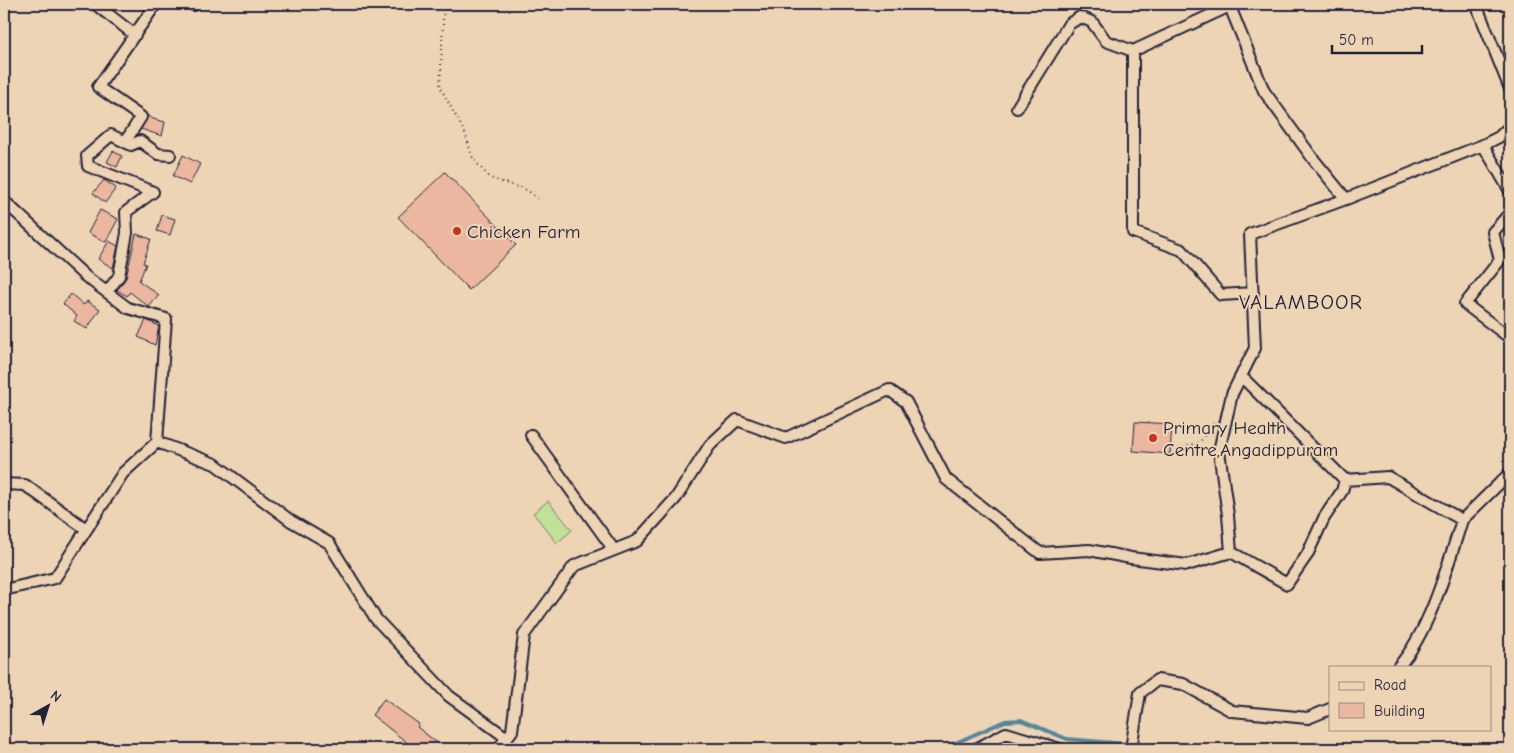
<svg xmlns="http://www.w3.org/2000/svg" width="1514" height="753" font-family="'Comic Neue',sans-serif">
	<rect width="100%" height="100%" fill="#edd4b5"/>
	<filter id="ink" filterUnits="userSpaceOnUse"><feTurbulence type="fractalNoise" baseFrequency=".02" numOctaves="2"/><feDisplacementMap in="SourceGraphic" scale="10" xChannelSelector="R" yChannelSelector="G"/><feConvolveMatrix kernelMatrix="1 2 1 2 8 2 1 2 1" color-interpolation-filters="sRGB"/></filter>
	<g filter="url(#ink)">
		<path fill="#c1e098" stroke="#72816a" d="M548,501L572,530L557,543L533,513Z"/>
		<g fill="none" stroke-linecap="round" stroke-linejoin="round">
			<path stroke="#57869a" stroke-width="4" d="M942,749L1005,721L1021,720L1067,739L1150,746L1158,749"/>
		</g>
		<path fill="#ebb7a0" stroke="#22223b" d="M147,115L153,119L165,122L162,136L141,129Z
			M113,151L122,156L117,167L107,162Z
			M183,155L200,164L190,184L173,176Z
			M445,172L516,245L469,290L398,217Z
			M104,180L116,188L105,203L93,193Z
			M100,210L118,219L106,242L88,233Z
			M162,215L175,219L170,235L157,231Z
			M136,234L151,239L143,263L146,264L139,281L159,295L149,307L130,292L127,296L117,290L126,278Z
			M109,241L118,246L113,268L98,259Z
			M71,294L84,305L87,301L100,309L87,329L74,321L77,316L63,304Z
			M146,320L159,326L155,345L138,337Z
			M1135,422L1172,424L1170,454L1133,451Z
			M384,699L419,724L417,727L445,749H405L409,744L372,715Z"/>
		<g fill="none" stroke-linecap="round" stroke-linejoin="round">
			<g stroke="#22223b" stroke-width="14">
				<path id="street" d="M95,4L135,35
					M192,4L194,5
					M1476,4L1510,89
					M1230,6L1133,51V232L1182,250L1221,295L1253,293
					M1017,108L1069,24L1080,17L1092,22L1106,41L1133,51
					M4,119V120
					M125,142L141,117L98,87L156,4
					M1483,145L1499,137L1510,126
					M153,192L88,166L87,156L111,135L131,145L140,141L158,154L170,155
					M1346,199L1483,145L1510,191
					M4,201L85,276L128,308L166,319L157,442L215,464L291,521L329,543L376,619L449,696L507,738
					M1510,213L1493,232L1500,260L1465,304L1510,338
					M107,292L119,276L127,233L126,212L153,192
					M531,435L614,550
					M1345,480L1388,477L1462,520L1510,473
					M4,484L25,485L86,529
					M1231,552L1287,584L1307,555L1324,518L1342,491L1345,480L1241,376
					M4,590L55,578L123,473L157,442
					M1398,667C1429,633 1448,565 1462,520
					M498,749L512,731L524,635L574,566L637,541L676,498L710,445L737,420L786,438L889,390L906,402L946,479L1040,553L1089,550L1131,558L1187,565L1231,552L1228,515L1219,451L1232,394L1255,348L1250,234L1346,199L1314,160L1264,91L1229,4
					M976,749L1006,733L1060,749
					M1131,749L1140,693L1157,680L1183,684L1232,711L1308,718L1330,709"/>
			</g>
			<path stroke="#22223b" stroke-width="2" stroke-dasharray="1 4" stroke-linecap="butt" d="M444,4L440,87L465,133L473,159L490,178L527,190L539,200
				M1183,448L1200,442L1214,422"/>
			<use href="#street" stroke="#edd4b5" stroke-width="10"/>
		</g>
	</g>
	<g fill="#c8321e" stroke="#edd4b5" stroke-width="2">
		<circle cx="457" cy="231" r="5"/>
		<circle cx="1153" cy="438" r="5"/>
	</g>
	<g text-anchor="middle" stroke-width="4" stroke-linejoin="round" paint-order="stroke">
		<g font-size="19" fill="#22223b" stroke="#edd4b5" text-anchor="start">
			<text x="467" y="238">Chicken Farm</text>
			<text x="1163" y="434">Primary Health<tspan x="1163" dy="22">Centre,Angadippuram</tspan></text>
		</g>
		<g font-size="21" letter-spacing="1" fill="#22223b" stroke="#edd4b5">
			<text x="1301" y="309">VALAMBOOR</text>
		</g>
	</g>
	<rect width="1514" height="753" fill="none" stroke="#edd4b5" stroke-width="20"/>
	<rect x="10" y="10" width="1494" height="733" fill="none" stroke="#22223b" stroke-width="2" filter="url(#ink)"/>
	<rect x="1329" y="666" width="162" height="65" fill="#edd4b5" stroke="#9c8d84"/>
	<rect x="1339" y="682" width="25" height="8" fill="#edd4b5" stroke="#9c8d84"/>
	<text x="1374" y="690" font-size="15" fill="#22223b">Road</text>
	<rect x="1339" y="703" width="25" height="15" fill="#ebb7a0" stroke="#9c8d84"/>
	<text x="1374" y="716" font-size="15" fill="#22223b">Building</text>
	<g transform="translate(48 706) rotate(39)" stroke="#edd4b5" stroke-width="4" paint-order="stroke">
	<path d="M0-4L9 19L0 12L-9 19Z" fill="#22223b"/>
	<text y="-8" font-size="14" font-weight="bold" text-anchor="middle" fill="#22223b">N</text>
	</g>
	<path d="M1332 45v8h90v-8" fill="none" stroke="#22223b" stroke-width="2.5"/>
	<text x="1339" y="45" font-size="15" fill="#22223b" stroke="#edd4b5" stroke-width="4" paint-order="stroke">50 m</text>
</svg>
